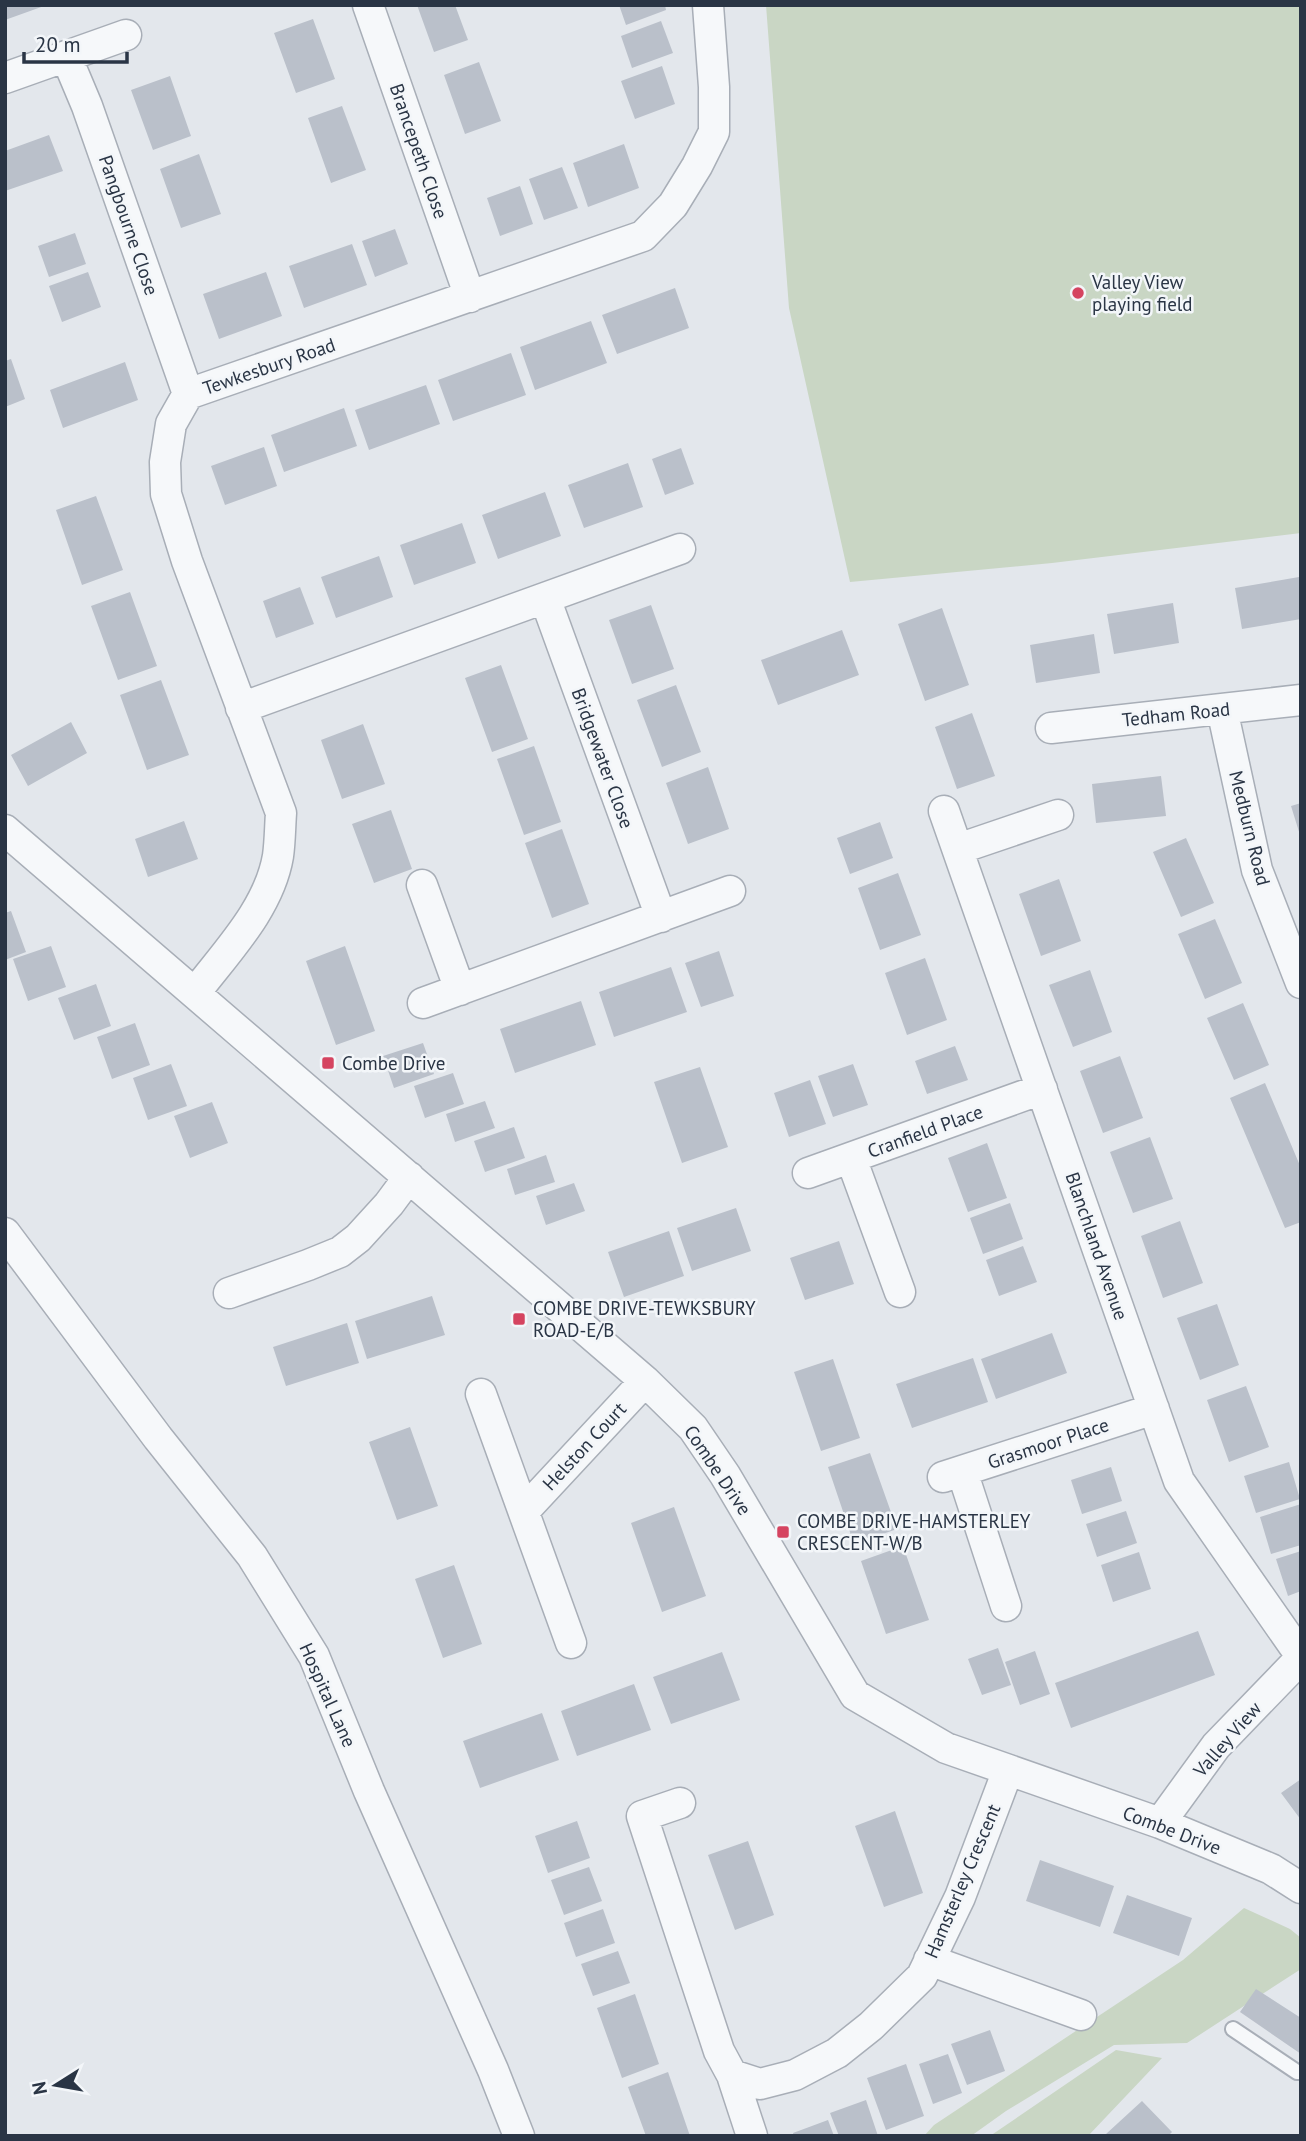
<svg xmlns="http://www.w3.org/2000/svg" width="1306" height="2141" font-family="'PT Sans',sans-serif">
	<rect width="100%" height="100%" fill="#e3e7ec"/>
	<path fill="#c9d6c4" d="M766,5H1301V533L1052,563L850,582L789,308Z
		M1244,1908L1290,1929L1301,1938V1969L1187,2043L1114,2045L1006,2111L971,2136H924L934,2125L1183,1960Z
		M1116,2050L1162,2058L1088,2136H990Z"/>
	<path fill="#bac0ca" d="M5,5H44V6L5,20Z
		M417,5H455L468,40L434,52Z
		M619,5H665L666,10L626,25Z
		M313,19L335,79L296,93L274,33Z
		M661,21L673,53L632,68L621,36Z
		M479,62L501,121L465,134L444,75Z
		M662,66L675,104L635,119L621,81Z
		M170,76L191,136L153,150L131,90Z
		M342,106L366,170L331,183L308,118Z
		M49,135L63,171L5,191V151Z
		M624,144L639,188L588,207L573,163Z
		M199,154L221,214L181,228L160,169Z
		M562,167L578,208L544,220L529,179Z
		M520,186L533,224L500,236L487,198Z
		M395,229L408,264L375,277L362,241Z
		M75,233L86,264L49,277L38,246Z
		M352,244L367,285L304,308L289,266Z
		M88,272L101,307L62,322L49,286Z
		M266,272L282,316L219,339L203,294Z
		M675,288L689,328L617,354L602,315Z
		M591,321L607,363L535,390L520,347Z
		M511,353L526,395L453,421L438,380Z
		M11,359L25,399L5,407V361Z
		M125,362L138,400L63,428L50,390Z
		M426,385L440,424L369,450L355,410Z
		M344,408L357,446L284,472L271,435Z
		M264,447L277,486L225,505L211,466Z
		M681,448L694,484L665,495L652,459Z
		M628,463L643,507L584,528L568,485Z
		M545,492L561,536L498,559L482,515Z
		M96,496L123,570L82,585L56,510Z
		M462,523L476,563L414,585L400,545Z
		M379,556L393,597L336,618L321,577Z
		M1299,577L1301,619L1242,629L1235,588Z
		M300,587L314,624L276,638L263,601Z
		M130,592L157,666L118,680L91,606Z
		M1173,603L1179,643L1114,654L1107,614Z
		M651,605L674,669L632,684L609,620Z
		M942,608L969,685L925,701L898,624Z
		M842,630L859,675L778,705L761,660Z
		M1094,634L1100,673L1036,683L1030,645Z
		M501,665L528,739L492,752L465,678Z
		M161,680L189,755L147,770L120,695Z
		M676,685L701,752L662,767L637,700Z
		M972,713L995,776L957,789L935,727Z
		M71,722L87,753L28,786L11,755Z
		M363,724L385,784L342,799L321,740Z
		M534,746L561,822L524,835L497,759Z
		M708,767L729,829L688,844L666,783Z
		M1161,776L1166,816L1096,823L1092,784Z
		M1301,803V835H1300L1291,806Z
		M391,810L412,869L374,883L352,824Z
		M184,821L198,859L148,877L135,839Z
		M880,822L893,858L850,874L837,838Z
		M562,829L589,904L552,918L525,843Z
		M1186,838L1214,903L1181,917L1153,852Z
		M898,873L921,935L880,950L858,888Z
		M1059,879L1081,941L1041,956L1019,894Z
		M11,911L26,952L5,960V913Z
		M1215,919L1242,983L1205,999L1178,934Z
		M51,946L66,987L28,1001L13,959Z
		M345,946L375,1031L336,1045L306,961Z
		M719,951L734,996L701,1007L685,963Z
		M925,958L947,1020L907,1035L885,973Z
		M671,967L687,1012L614,1037L599,992Z
		M1090,970L1112,1032L1073,1047L1049,985Z
		M96,984L111,1026L74,1040L58,998Z
		M581,1001L596,1045L515,1073L500,1029Z
		M1243,1003L1269,1065L1234,1080L1207,1018Z
		M135,1023L150,1065L112,1079L97,1037Z
		M423,1043L434,1074L394,1088L383,1056Z
		M955,1046L968,1080L927,1094L915,1061Z
		M1120,1056L1143,1118L1103,1133L1080,1071Z
		M171,1064L187,1106L148,1120L133,1078Z
		M853,1064L868,1105L833,1117L818,1076Z
		M700,1067L728,1147L682,1163L654,1082Z
		M453,1073L464,1104L425,1118L414,1086Z
		M810,1080L826,1124L789,1137L774,1093Z
		M1265,1083L1301,1168V1222L1285,1228L1230,1098Z
		M485,1101L495,1128L455,1142L446,1114Z
		M212,1102L228,1143L190,1158L174,1116Z
		M514,1127L525,1158L485,1172L474,1141Z
		M1150,1137L1173,1199L1133,1213L1110,1152Z
		M987,1143L1007,1198L968,1212L948,1158Z
		M546,1155L555,1182L515,1195L507,1169Z
		M574,1183L585,1211L546,1225L536,1196Z
		M1010,1203L1023,1239L983,1254L970,1218Z
		M736,1208L751,1251L692,1271L677,1228Z
		M1180,1221L1203,1283L1163,1298L1141,1236Z
		M669,1231L684,1276L624,1297L608,1252Z
		M839,1241L854,1284L805,1300L790,1258Z
		M1023,1246L1037,1282L999,1296L986,1260Z
		M432,1296L445,1335L367,1359L355,1321Z
		M1217,1304L1239,1365L1200,1380L1177,1318Z
		M347,1323L359,1363L286,1386L273,1347Z
		M1052,1333L1067,1373L996,1399L981,1359Z
		M973,1358L988,1402L912,1428L896,1384Z
		M833,1359L860,1438L821,1451L794,1372Z
		M1246,1386L1269,1447L1229,1462L1207,1400Z
		M410,1427L438,1506L397,1520L369,1442Z
		M870,1453L897,1529L854,1544L828,1467Z
		M1289,1462L1300,1499L1256,1513L1244,1476Z
		M1111,1467L1122,1501L1082,1514L1071,1480Z
		M1301,1504V1545L1271,1554L1260,1517Z
		M674,1507L706,1596L662,1612L631,1523Z
		M1126,1511L1137,1543L1097,1557L1086,1524Z
		M903,1546L929,1620L886,1634L861,1561Z
		M1301,1551V1591L1288,1596L1276,1559Z
		M1139,1552L1151,1589L1113,1602L1101,1565Z
		M454,1565L482,1644L443,1658L415,1579Z
		M1198,1631L1215,1675L1071,1728L1055,1683Z
		M998,1648L1011,1685L982,1695L968,1659Z
		M1035,1651L1050,1694L1020,1705L1005,1662Z
		M722,1652L740,1700L671,1724L653,1677Z
		M634,1684L651,1730L577,1756L561,1711Z
		M542,1713L559,1760L480,1788L463,1741Z
		M1301,1779V1820L1281,1793Z
		M895,1811L923,1893L884,1907L855,1826Z
		M577,1821L590,1858L548,1873L535,1836Z
		M748,1841L774,1915L735,1930L708,1855Z
		M1040,1860L1114,1886L1100,1927L1026,1901Z
		M589,1867L602,1901L564,1915L551,1880Z
		M1127,1895L1192,1918L1179,1956L1113,1933Z
		M603,1909L615,1943L576,1957L564,1923Z
		M618,1951L630,1983L593,1996L581,1964Z
		M1256,1989L1301,2018V2054L1240,2012Z
		M635,1994L659,2064L622,2078L597,2008Z
		M990,2030L1005,2071L967,2085L951,2044Z
		M948,2054L962,2093L933,2104L919,2064Z
		M906,2064L924,2116L886,2130L867,2078Z
		M668,2072L690,2136H646L628,2087Z
		M866,2100L878,2136H839L830,2113Z
		M1142,2101L1172,2132L1168,2136H1108L1106,2134Z
		M828,2120L834,2136H794L793,2133Z"/>
	<g fill="none" stroke-linecap="round" stroke-linejoin="round">
		<g stroke="#a8aeb7" stroke-width="18">
			<path id="service" d="M1233,2029L1297,2072H1301"/>
		</g>
		<g stroke="#a8aeb7" stroke-width="33">
			<path id="minor" d="M368,5L470,297
				M66,56L87,106L188,394
				M5,78L126,35
				M545,598L661,917
				M241,708L680,549
				M1222,709L1257,870L1301,983
				M1051,728L1301,700
				M944,811L1179,1481L1301,1656
				M5,830L645,1381L693,1428L725,1475L855,1695L946,1748L1160,1823L1271,1869L1301,1888
				M958,849L1058,815
				M422,885L460,990
				M195,993C226,952 269,909 278,856C280,842 280,827 281,813L187,561L166,494L165,462L171,424L188,394L643,236L673,205L697,166L714,132V87L708,5
				M423,1003L730,891
				M851,1158L900,1292
				M808,1173L1042,1089
				M5,1233L158,1438L252,1556L314,1656L369,1791L493,2070L519,2136
				M229,1293L308,1265L340,1252L358,1238L389,1204L409,1177
				M481,1394L571,1643
				M962,1471L1006,1606
				M943,1477L1154,1409
				M524,1511L645,1381
				M680,1803L642,1816L719,2051L732,2075L760,2084L795,2075L837,2053L871,2026L922,1976L960,1897L1008,1770
				M1160,1823L1216,1746L1301,1658
				M929,1960L1081,2015
				M732,2075L752,2136"/>
		</g>
		<use href="#service" stroke="#f6f8fa" stroke-width="14"/>
		<use href="#minor" stroke="#f6f8fa" stroke-width="30"/>
	</g>
	<g fill="#d54460" stroke="#f3f6f9" stroke-width="2.5">
		<circle cx="1078" cy="293" r="7"/>
		<rect x="321" y="1056" width="14" height="14" rx="3.5"/>
		<rect x="512" y="1312" width="14" height="14" rx="3.5"/>
		<rect x="776" y="1525" width="14" height="14" rx="3.5"/>
	</g>
	<g text-anchor="middle" stroke-width="5" stroke-linejoin="round" paint-order="stroke">
		<g font-size="19" fill="#2a3545" stroke="#f3f6f9">
			<text transform="translate(419 151) rotate(71)" y="7">Brancepeth Close</text>
			<text transform="translate(129 225) rotate(71)" y="7">Pangbourne Close</text>
			<text transform="translate(269 366) rotate(-19)" y="7">Tewkesbury Road</text>
			<text transform="translate(1176 714) rotate(-6)" y="7">Tedham Road</text>
			<text transform="translate(603 758) rotate(70)" y="7">Bridgewater Close</text>
			<text transform="translate(1250 828) rotate(76)" y="7">Medburn Road</text>
			<text transform="translate(925 1131) rotate(-20)" y="7">Cranfield Place</text>
			<text transform="translate(1097 1246) rotate(71)" y="7">Blanchland Avenue</text>
			<text transform="translate(1048 1443) rotate(-18)" y="7">Grasmoor Place</text>
			<text transform="translate(584 1446) rotate(-47)" y="7">Helston Court</text>
			<text transform="translate(718 1470) rotate(56)" y="7">Combe Drive</text>
			<text transform="translate(328 1695) rotate(66)" y="7">Hospital Lane</text>
			<text transform="translate(1227 1739) rotate(-49)" y="7">Valley View</text>
			<text transform="translate(1172 1830) rotate(21)" y="7">Combe Drive</text>
			<text transform="translate(962 1881) rotate(-67)" y="7">Hamsterley Crescent</text>
		</g>
		<g font-size="19" fill="#2a3545" stroke="#f3f6f9" text-anchor="start">
			<text x="1092" y="289">Valley View<tspan x="1092" dy="22">playing field</tspan></text>
			<text x="342" y="1070">Combe Drive</text>
			<text x="533" y="1315">COMBE DRIVE-TEWKSBURY<tspan x="533" dy="22">ROAD-E/B</tspan></text>
			<text x="797" y="1528">COMBE DRIVE-HAMSTERLEY<tspan x="797" dy="22">CRESCENT-W/B</tspan></text>
		</g>
	</g>
	<rect width="1306" height="2141" fill="none" stroke="#2a3545" stroke-width="14"/>
	<g transform="translate(56 2085) rotate(259)" stroke="#f3f6f9" stroke-width="5" paint-order="stroke">
	<path d="M0-5L12 26L0 18L-12 26Z" fill="#2a3545"/>
	<text y="-10" font-size="19" font-weight="bold" text-anchor="middle" fill="#2a3545">N</text>
	</g>
	<path d="M24 52v10h103v-10" fill="none" stroke="#2a3545" stroke-width="3.5"/>
	<text x="35" y="52" font-size="21" fill="#2a3545" stroke="#f3f6f9" stroke-width="5" paint-order="stroke">20 m</text>
</svg>
